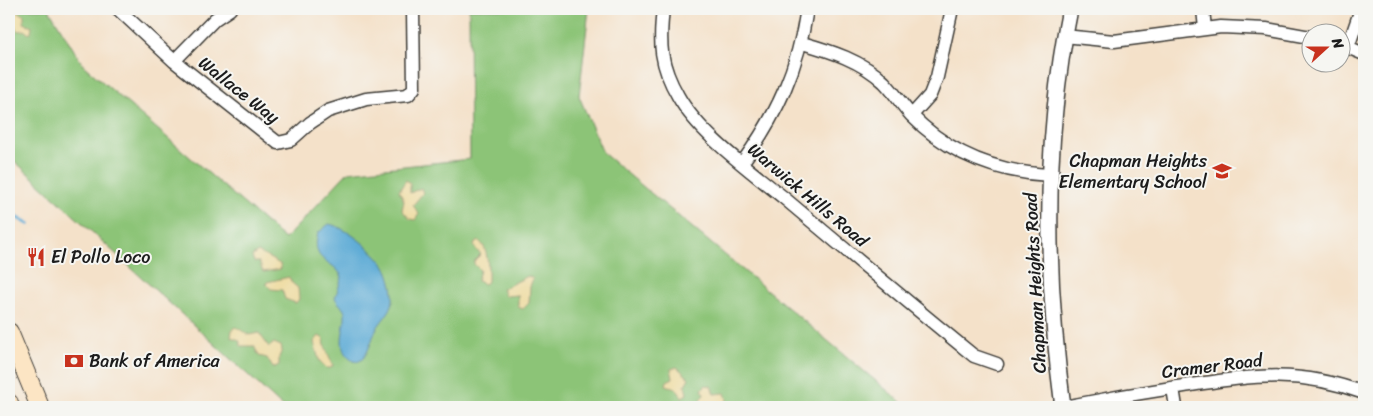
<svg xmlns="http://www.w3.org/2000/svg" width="1373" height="416" font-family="Sriracha,sans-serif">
	<rect width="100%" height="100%" fill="#f6f6f2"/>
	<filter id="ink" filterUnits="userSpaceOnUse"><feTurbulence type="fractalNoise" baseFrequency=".02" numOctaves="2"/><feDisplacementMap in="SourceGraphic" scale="10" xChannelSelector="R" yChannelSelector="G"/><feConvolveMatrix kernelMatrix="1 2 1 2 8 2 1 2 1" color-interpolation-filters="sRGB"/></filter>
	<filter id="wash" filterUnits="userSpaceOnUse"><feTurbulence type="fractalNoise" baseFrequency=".0096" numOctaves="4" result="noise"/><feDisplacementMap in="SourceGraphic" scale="20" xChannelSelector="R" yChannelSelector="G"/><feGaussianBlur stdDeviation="1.12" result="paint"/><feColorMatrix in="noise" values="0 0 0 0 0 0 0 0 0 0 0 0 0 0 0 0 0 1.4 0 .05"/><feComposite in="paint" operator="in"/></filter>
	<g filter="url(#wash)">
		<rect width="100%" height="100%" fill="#f4e1c9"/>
		<path fill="#8cc477" stroke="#54704a" d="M9,9H49L83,65L285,239L348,172L470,159L469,9H589L579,96L603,153L907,407H283L9,156Z"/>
		<path fill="#eeda9e" stroke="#857b5d" d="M13,9L24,15V23L32,26L31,32L29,34L24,30L18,31L15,27L9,26Z
			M406,180L410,183V193L421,188L423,193L413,205L419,214L415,220L410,219L402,210L404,201L399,191Z
			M479,241C489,248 488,270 488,281L484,284L477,281L480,270L474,264V261L481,254L474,247L475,243Z
			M258,252L280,264L281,269L263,272L259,262H254L252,256Z
			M528,276L533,279L530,286L529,303L523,309L518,307V295L505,296L502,289Z
			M289,277L292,283L298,288L299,299L296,303L285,299L282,290L271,289L266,284L267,282Z
			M236,327L249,335L259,333L269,347L274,343L281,346L282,350L279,357V365L273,368L267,358L259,356L254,346H241L239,340L231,337L232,330Z
			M319,336L324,339L325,347L333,365L331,368H326L319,360L314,342Z
			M677,367L689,378L685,385L687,394L682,397L676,388L666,385L667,381L673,378L671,369Z
			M706,385L711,386L714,394L725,393L727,399L726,407H709L701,404L700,399L704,395L702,389Z"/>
		<path fill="#5caad5" stroke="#3c6378" d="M329,224C347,228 369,247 381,261C389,268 394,290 393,300C392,312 381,320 376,330C371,339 365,374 348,357C336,345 346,327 345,313C344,308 338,303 335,298L342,277C333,258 310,264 318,233Z"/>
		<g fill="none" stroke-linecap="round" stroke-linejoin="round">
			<path stroke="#5caad5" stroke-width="4" d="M9,213L29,224"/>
		</g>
	</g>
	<g filter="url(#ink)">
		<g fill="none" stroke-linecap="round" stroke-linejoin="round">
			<g stroke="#3c3a36" stroke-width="15">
				<path id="minor" d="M118,9L174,61L278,143L291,140L310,123L328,111L366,99L408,95L414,88L413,9
					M663,9C659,44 660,65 678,96C699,134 750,170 784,198C847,251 910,304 974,356L997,364
					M1203,9L1205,29
					M1064,36L1114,41L1221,27L1266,29L1310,37
					M802,43C831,51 862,61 884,82C894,92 902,105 911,115C949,154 996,172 1049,175
					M1340,44L1364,54
					M1348,47L1361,9
					M174,61L215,19L230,9
					M912,115L930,95L937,77L952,9
					M742,163C777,115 798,69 807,9
					M1173,388L1176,407
					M1064,407C1104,399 1144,392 1184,386C1252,376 1298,368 1364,393"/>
			</g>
			<g stroke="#3c3a36" stroke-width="18">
				<path id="tertiary" d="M1063,407C1045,274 1043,141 1070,9"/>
			</g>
			<g stroke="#3c3a36" stroke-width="20">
				<path id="secondary" d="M9,332L40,407
					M9,403L10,407"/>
			</g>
			<use href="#minor" stroke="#fff" stroke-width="12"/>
			<use href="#tertiary" stroke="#fff" stroke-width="15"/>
			<use href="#secondary" stroke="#fce5c4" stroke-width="18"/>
		</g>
	</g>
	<defs>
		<g id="school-bare" transform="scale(1.5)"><path d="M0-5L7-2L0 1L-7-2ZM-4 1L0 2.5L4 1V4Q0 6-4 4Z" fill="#c8321e" stroke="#f6f6f2" stroke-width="2.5" paint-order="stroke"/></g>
		<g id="restaurant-bare" transform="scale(1.5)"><path d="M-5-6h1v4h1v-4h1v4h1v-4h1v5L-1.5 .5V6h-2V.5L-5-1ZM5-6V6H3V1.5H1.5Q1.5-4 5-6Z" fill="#c8321e" stroke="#f6f6f2" stroke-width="2.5" paint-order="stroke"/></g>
		<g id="bank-bare" transform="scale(1.5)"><path d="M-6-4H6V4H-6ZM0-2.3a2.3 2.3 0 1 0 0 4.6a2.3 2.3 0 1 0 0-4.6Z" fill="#c8321e" stroke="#f6f6f2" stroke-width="2.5" paint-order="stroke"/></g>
	</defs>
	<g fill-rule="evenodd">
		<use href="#school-bare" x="1222" y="171"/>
		<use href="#restaurant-bare" x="36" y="257"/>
		<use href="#bank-bare" x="74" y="361"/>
	</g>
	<g text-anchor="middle" stroke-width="4" stroke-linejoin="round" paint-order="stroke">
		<g font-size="18" fill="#1c1c1c" stroke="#f6f6f2">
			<text transform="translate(239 90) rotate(38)" y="6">Wallace Way</text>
			<text transform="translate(808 195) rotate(40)" y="6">Warwick Hills Road</text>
			<text transform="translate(1035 283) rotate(-93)" y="6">Chapman Heights Road</text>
			<text transform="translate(1212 366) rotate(-7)" y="6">Cramer Road</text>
		</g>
		<g font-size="18" fill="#1c1c1c" stroke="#f6f6f2" text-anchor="start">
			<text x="1207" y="167" text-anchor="end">Chapman Heights<tspan x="1207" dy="21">Elementary School</tspan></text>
			<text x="51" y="263">El Pollo Loco</text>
			<text x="89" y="367">Bank of America</text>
		</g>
	</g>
	<rect width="1373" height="416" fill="none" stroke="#f6f6f2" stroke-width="30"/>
	<g transform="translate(1326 48) rotate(69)"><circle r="24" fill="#f6f6f2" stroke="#9f9f9c"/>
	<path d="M0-4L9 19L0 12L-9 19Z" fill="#c8321e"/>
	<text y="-8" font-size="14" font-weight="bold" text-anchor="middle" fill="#1c1c1c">N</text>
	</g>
</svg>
